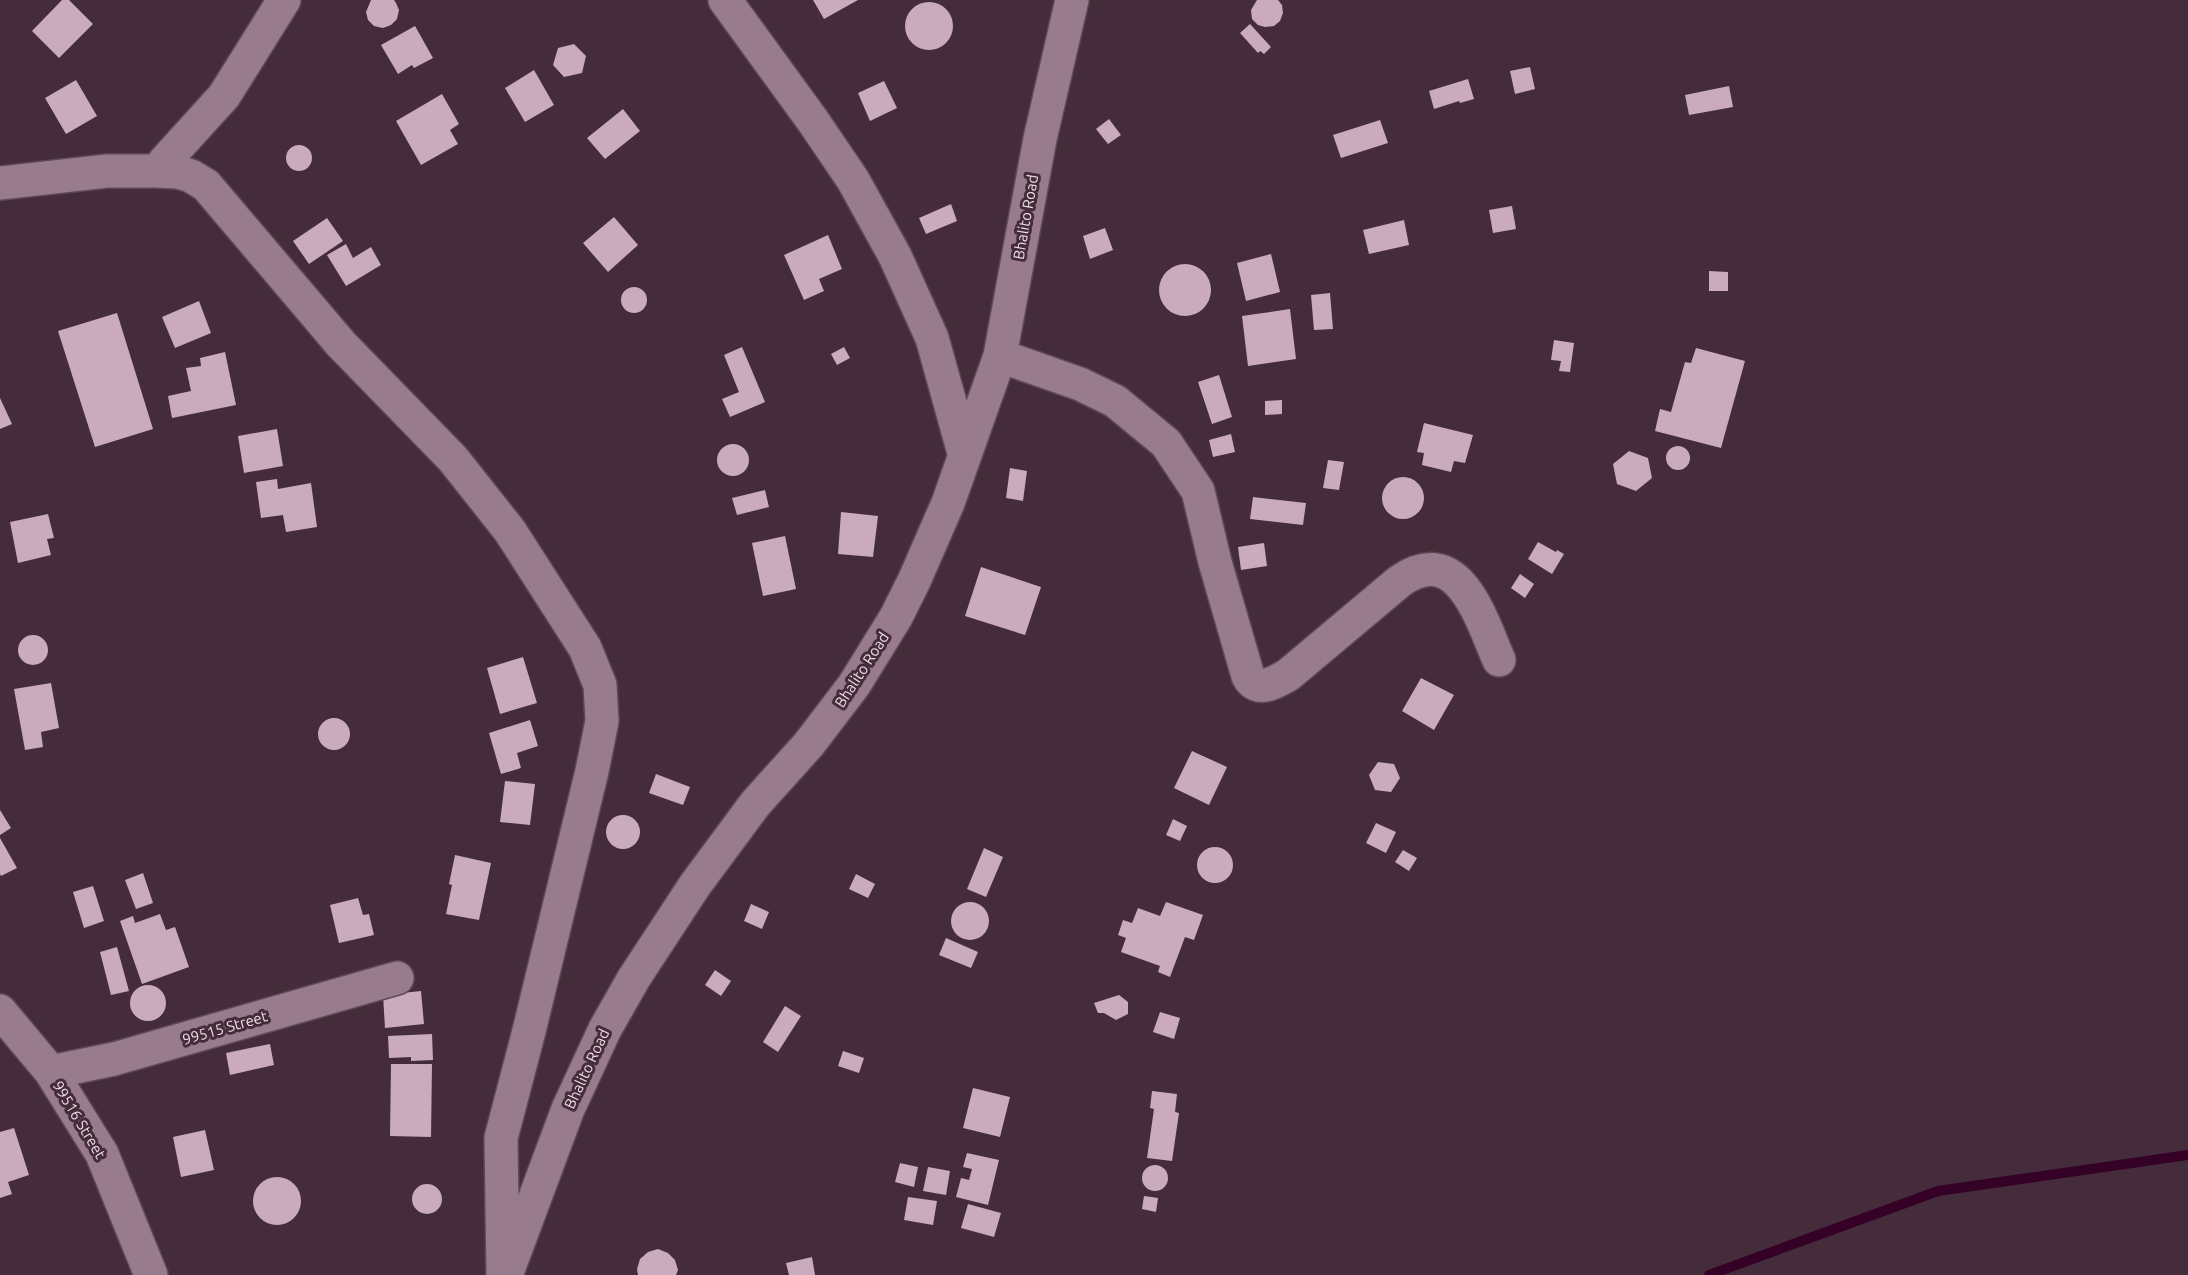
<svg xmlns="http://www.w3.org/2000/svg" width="2188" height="1275" font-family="Ubuntu,sans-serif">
	<rect width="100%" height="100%" fill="#452c3b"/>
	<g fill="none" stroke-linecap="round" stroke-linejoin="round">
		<path stroke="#350127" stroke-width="10" d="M1709,1275L1938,1191L2188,1155"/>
	</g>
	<path fill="#caabbd" d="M62,0H69L93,24L59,58L32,31Z
		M371,0H394L396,3L399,10L397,19L391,25L383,28L374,26L368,20L366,12Z
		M813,0H858L824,19Z
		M1257,0H1278L1282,5L1283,13L1280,21L1274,26L1265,27L1258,25L1252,19L1251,10Z
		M905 26a24 24 0 1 1 48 0a24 24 0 1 1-48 0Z
		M1250,24L1271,47L1264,54L1260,51L1258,53L1240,33Z
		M415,26L433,58L414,68L412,65L398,74L381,45Z
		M574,44L586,56L582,73L564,77L553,65L558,48Z
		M1530,67L1535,89L1515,94L1510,71Z
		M534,70L554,105L525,122L505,88Z
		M1468,79L1474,99L1460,103L1459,101L1434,109L1429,91Z
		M76,80L97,116L66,134L45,98Z
		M884,81L897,108L870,121L858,93Z
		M1729,86L1733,107L1689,115L1685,95Z
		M442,94L459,124L450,130L458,144L421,165L396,121Z
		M623,109L640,131L605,159L587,138Z
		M1109,119L1121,135L1108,144L1096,129Z
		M1380,120L1388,143L1341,158L1333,135Z
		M286 158a13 13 0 1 1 26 0a13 13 0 1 1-26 0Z
		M951,204L957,221L926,234L919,218Z
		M1512,206L1516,229L1493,233L1489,210Z
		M614,217L638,245L608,272L583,243Z
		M327,218L343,241L309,264L293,241Z
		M1404,220L1409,245L1369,254L1363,230Z
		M1105,228L1113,250L1090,259L1083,236Z
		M828,235L842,269L819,279L824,291L804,300L784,255Z
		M346,244L353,258L371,247L381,265L346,286L327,255Z
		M1271,254L1280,292L1246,301L1237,263Z
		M1159 290a26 26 0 1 1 52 0a26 26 0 1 1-52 0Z
		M1709,271L1728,272V291H1709Z
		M621 300a13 13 0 1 1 26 0a13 13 0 1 1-26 0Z
		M1330,293L1333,329L1314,330L1311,295Z
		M199,301L211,333L175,348L162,317Z
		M1290,309L1296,359L1248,366L1242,316Z
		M117,313L153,429L95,447L58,331Z
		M1554,340L1574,343L1570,372L1559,371L1561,361L1551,360Z
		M742,347L765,402L730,417L722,399L739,392L724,355Z
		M844,347L850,358L837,365L831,354Z
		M1696,348L1745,361L1721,448L1655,431L1660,409L1671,412L1685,362L1691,363Z
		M225,352L236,405L172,418L168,396L191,391L186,368L201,366L200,358Z
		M1219,375L1232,417L1212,424L1198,382Z
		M0,398L12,424L0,429Z
		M1282,400V414L1265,415V401Z
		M1424,423L1473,435L1465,463L1454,461L1451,472L1422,465L1424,453L1417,452Z
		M277,429L283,466L244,473L238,436Z
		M1231,434L1235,452L1213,457L1209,440Z
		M717 460a16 16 0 1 1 32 0a16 16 0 1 1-32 0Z
		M1666 458a12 12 0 1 1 24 0a12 12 0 1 1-24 0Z
		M1629,451L1648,458L1652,478L1636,491L1617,484L1613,464Z
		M1328,460L1344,462L1339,490L1323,488Z
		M1010,468L1027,471L1023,501L1006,498Z
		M1382 498a21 21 0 1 1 42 0a21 21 0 1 1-42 0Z
		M277,479L278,489L311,483L317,527L286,532L283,515L261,518L256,482Z
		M765,490L769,507L737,515L732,498Z
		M1253,497L1306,503L1303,525L1250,519Z
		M841,512L878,516L873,557L838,554Z
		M48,514L54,538L47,539L51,555L18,563L10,522Z
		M785,536L796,589L763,596L752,543Z
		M1538,542L1556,552L1557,550L1564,554L1552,574L1528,559Z
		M1264,543L1267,566L1241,570L1238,547Z
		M981,567L1041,587L1025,635L965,616Z
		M1520,574L1534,584L1525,598L1511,588Z
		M18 650a15 15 0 1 1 30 0a15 15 0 1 1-30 0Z
		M523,657L537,703L500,714L487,668Z
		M1421,678L1454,695L1434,730L1402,711Z
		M51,683L59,728L41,732L43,747L25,750L14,689Z
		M318 734a16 16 0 1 1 32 0a16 16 0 1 1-32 0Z
		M530,720L538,746L517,753L521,768L501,774L489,733Z
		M1192,751L1227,767L1209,805L1174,788Z
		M1378,762L1394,764L1400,778L1391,792L1375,790L1369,775Z
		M656,774L690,787L683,805L649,793Z
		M505,781L535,784L530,825L500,822Z
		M0,810L11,828L0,835Z
		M606 832a17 17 0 1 1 34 0a17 17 0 1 1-34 0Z
		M1173,819L1187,826L1180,841L1166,835Z
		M1376,823L1396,832L1386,853L1366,843Z
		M0,838L17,868L1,876L0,874Z
		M1197 865a18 18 0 1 1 36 0a18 18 0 1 1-36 0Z
		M984,848L1003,857L986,897L967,889Z
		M1403,850L1417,858L1409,871L1395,862Z
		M455,855L491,863L479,920L446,914L452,885L449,884Z
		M143,873L153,903L136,909L125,880Z
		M856,874L875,884L868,898L849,889Z
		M93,886L104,921L84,928L73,892Z
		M358,898L363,915L369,914L374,935L339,943L330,905Z
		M1166,902L1203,915L1194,940L1185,937L1170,977L1158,972L1160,966L1121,952L1126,938L1118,935L1123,920L1132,923L1138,908L1160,916Z
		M951 921a19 19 0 1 1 38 0a19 19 0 1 1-38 0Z
		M751,904L769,912L762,929L744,921Z
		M160,914L166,930L175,927L189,967L142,984L120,921L133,916L135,923Z
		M946,938L978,952L971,968L939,955Z
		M117,947L129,991L111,995L100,952Z
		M715,970L731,981L721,996L705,985Z
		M130 1003a18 18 0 1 1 36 0a18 18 0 1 1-36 0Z
		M421,991L424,1024L385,1028L383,995Z
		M1119,995L1128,1002V1014L1116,1020L1104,1013H1098L1094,1003Z
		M785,1006L801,1016L778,1052L763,1042Z
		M1160,1012L1180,1018L1174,1039L1153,1032Z
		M432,1034L433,1060L411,1061V1057L389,1058L388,1036Z
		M270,1044L274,1065L230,1075L226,1053Z
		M843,1051L864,1058L859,1073L838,1066Z
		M391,1064H432L431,1137L390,1136Z
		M973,1088L1010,1097L1000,1137L963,1128Z
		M1152,1091L1177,1094L1175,1112L1179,1113L1172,1161L1147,1158L1154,1109L1150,1108Z
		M14,1128L29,1175L8,1182L12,1194L0,1198V1132Z
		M205,1130L214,1170L181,1177L173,1137Z
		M967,1153L999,1160L988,1205L956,1197L961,1178L969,1180L972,1169L963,1167Z
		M900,1163L918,1167L914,1187L895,1182Z
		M1142 1178a13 13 0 1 1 26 0a13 13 0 1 1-26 0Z
		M928,1167L950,1171L946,1195L923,1191Z
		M253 1201a24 24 0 1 1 48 0a24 24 0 1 1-48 0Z
		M412 1199a15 15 0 1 1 30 0a15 15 0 1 1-30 0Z
		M1144,1196L1158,1198L1156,1212L1142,1209Z
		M908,1197L937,1201L933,1225L904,1220Z
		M968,1204L1001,1213L994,1237L961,1228Z
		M658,1249L668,1253L675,1260L678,1270L676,1275H638L637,1269L640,1259L648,1252Z
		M812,1257L815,1275H789L786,1263Z"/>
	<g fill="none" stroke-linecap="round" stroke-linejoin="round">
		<g stroke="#5e4855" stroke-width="36">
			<path id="street" d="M725,0L813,121L853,180L895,256L932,338L964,453
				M162,171L164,162L224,96L284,0
				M0,183L107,171H155L178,172L191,176L206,185L341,344L453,459L510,531L585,648L600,685L602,721L592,771L529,1031L501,1138L503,1275
				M1000,356L1080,384L1115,401L1166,443L1198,491L1215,562L1248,676C1257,694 1276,682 1288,675L1400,581C1459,540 1481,619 1499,660
				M0,1011L51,1072L102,1154L151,1275
				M51,1072L114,1059L397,978
				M508,1270L568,1109L605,1029L634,978L695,885L755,804L809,744L854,685L896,617L914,581L948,503L1000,356L1040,139L1072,0"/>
		</g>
		<use href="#street" stroke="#987b8c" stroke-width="33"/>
	</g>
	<g text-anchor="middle" stroke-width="6" stroke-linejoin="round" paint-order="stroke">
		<g font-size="15" fill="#eedde6" stroke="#452c3b">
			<text transform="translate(1026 217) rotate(-80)" y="5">Bhalito Road</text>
			<text transform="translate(862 670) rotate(-57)" y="5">Bhalito Road</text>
			<text transform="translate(225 1028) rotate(-16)" y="5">99515 Street</text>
			<text transform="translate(587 1069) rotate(-65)" y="5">Bhalito Road</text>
			<text transform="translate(79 1120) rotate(59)" y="5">99516 Street</text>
		</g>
	</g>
</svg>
